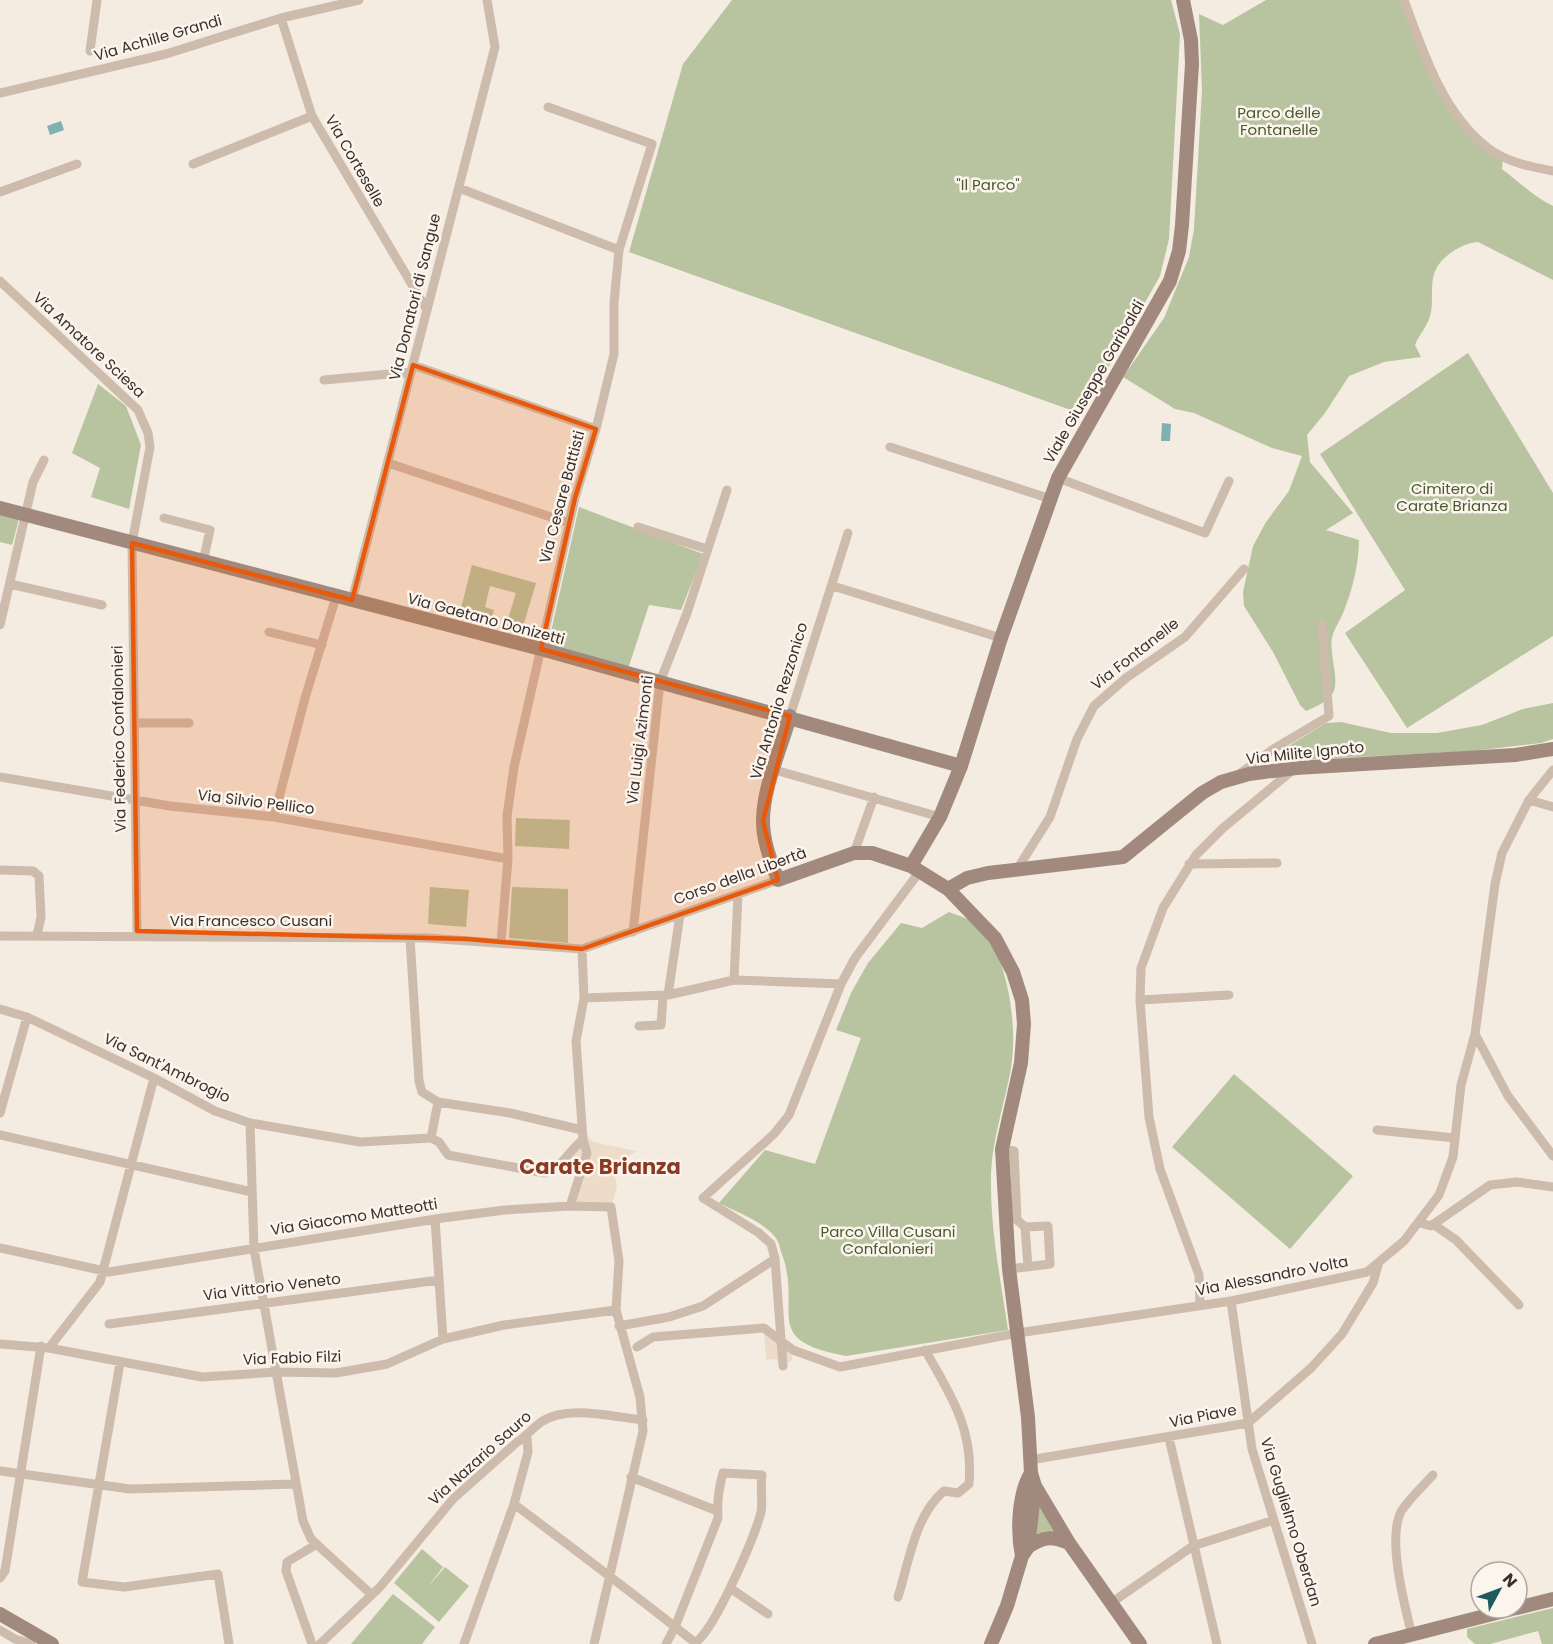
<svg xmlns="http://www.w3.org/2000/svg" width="1553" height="1644" font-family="Poppins,sans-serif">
	<rect width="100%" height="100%" fill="#f4ebe1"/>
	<path fill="#b8c4a0" d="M732,0H1171L1180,34L1169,239L1160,276L1082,414L629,252L683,64Z
		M1266,0H1404L1427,65L1470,129L1503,156L1502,169C1519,182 1533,196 1553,206V280L1478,242C1462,243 1439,257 1434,274C1430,287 1434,302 1430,316C1427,327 1419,335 1415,345L1421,357L1384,362L1349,376L1325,413L1307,435L1310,462L1353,513L1326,530L1359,540C1359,561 1353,588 1345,608C1342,618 1334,628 1332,638C1329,655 1340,680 1333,693C1327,702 1315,707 1306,711L1300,705L1273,652L1244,606L1243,592L1253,546L1266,522L1289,491L1302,456L1272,448L1194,413L1175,409L1123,377L1164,318L1189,257L1194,229L1202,90L1199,14L1223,25Z
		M1468,353L1553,493V636L1407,728L1345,633L1405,590L1320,454Z
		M98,384L126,406L141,445L129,509L91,497L100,468L72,453Z
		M579,507L703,554L681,610L649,605L628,669L548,645Z
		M0,513L19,519L12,545L0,542Z
		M472,565L536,583L522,630L506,625L516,593L490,586L485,607L494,610L491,621L460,612Z
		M1553,703V739L1541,743L1471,751L1283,761L1279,756L1282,750L1326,723L1341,722L1391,733H1437L1482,725L1523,709Z
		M516,818L570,820L569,849L515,846Z
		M430,887L469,890L466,927L428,924Z
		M512,887L568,889V943L509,938Z
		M949,912C957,915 967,918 974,923C1009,949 1018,1029 1011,1068C1004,1107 990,1145 991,1185C991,1233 1001,1282 1008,1330L846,1356C759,1340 803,1313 782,1254C780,1249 779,1241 775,1237C762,1221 737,1212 719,1203L765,1150L815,1164L861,1038L836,1030L851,993L868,963L901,923L922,928Z
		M1234,1074L1353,1176L1290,1249L1172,1147Z
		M1038,1506L1057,1530V1535L1047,1531L1034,1535Z
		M422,1549L443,1567L427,1588L445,1567L469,1586L439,1622L394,1583Z
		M393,1594L435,1627L422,1644H351Z
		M1553,1608V1644H1542L1538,1631L1490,1644H1475L1467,1637V1629Z"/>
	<path fill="#ecdcc8" d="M582,1130L593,1142L636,1151L613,1168L617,1187L611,1207L574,1204L587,1165L573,1158L574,1146Z
		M764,1328L793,1350L792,1360L783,1366L776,1359L766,1360Z"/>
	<path fill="#7fb0b2" d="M61,121L64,130L50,135L47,126Z
		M1162,423L1171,424L1170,441H1161Z"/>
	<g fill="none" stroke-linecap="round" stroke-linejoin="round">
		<path stroke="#cdbbac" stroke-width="9" d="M1404,0C1423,51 1442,113 1488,148C1506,162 1531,167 1553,171
			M281,18L312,116L427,310
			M90,51L97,0
			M0,93L166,54L281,18L359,0
			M193,164L312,116
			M459,188L619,250
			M0,192L77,164
			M0,281L138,410L148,433L150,447L132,543L137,935
			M413,365L596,429
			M324,380L411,372
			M890,447L1051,499
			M388,463L569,523
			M1058,478L1205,533L1229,481
			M164,518L210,530L203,562
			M638,527L707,549
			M10,584L102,605
			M833,586L1001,638
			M352,600L495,47L487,0
			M0,625L33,482L44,460
			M269,632L322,645
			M790,716L848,533
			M134,723H189
			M775,770L940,817
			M1238,775L1275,748L1329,716L1322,624
			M0,777L170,806L274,817L508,859
			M1529,800L1553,807
			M274,817L305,698L336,597
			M854,853L874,797
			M1189,864L1277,863
			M0,870L33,871L39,876L41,917L37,935
			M1016,871L1050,817L1077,739L1094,706L1126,678L1185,637L1244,569
			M680,915L668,995L734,980L841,984
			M633,932L660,682L687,613L727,490
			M0,936L427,938L582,949L778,880
			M410,938L419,1081L422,1092L438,1102
			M501,942L508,859L507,816L514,767L575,498L596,429L614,354V303L619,250L652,144L548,107
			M734,980L738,894
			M584,998L668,995
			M1140,1000L1229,995
			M0,1009L27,1017L154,1078L215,1111L250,1123L360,1142L431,1138L438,1102L510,1113L582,1130
			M639,1026L661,1025L663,996
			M1475,1034L1495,884L1502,853L1529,800L1553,770
			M0,1113L27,1017
			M250,1123L254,1249L303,1521L311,1539L372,1595
			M1377,1130L1455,1138
			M0,1135L252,1192
			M431,1138L439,1142L448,1155L545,1173C562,1168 569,1150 583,1140
			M1002,1149L1014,1151L1017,1220L1025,1227
			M570,1206L587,1153L583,1140L576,1041L584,998L582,949
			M435,1219L443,1339
			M1420,1223L1431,1226L1490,1185L1517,1182L1553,1187
			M1433,1224L1456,1240L1519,1305
			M0,1248L109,1272L442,1218L505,1210L570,1206L611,1207L619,1261L616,1310L640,1397L643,1431L594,1644
			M1009,1269L1050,1264L1048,1226L1025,1227L1028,1267
			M1231,1301L1252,1449L1312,1644
			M1200,1305L1199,1275L1160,1169L1149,1117L1140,1000L1141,968L1163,908L1196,855L1223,828L1294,769
			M109,1324L439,1280
			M619,1326L669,1317L703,1306L775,1259
			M0,1344L49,1348L202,1377L277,1372L336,1373L387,1364L443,1339L504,1325L616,1310
			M637,1347L653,1337L764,1328L793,1350L840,1367L1018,1333L1231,1301L1367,1272L1404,1241L1439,1195L1453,1157L1461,1085L1475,1034L1508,1096L1553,1156
			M49,1348L100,1282L154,1078
			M120,1363L82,1582L124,1587L218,1574L229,1644
			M783,1366L775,1259L771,1244L759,1233L703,1198L774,1134L789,1115L841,984L855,958L920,871
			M1169,1438L1217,1644
			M1030,1460L1248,1423L1311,1368L1342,1334L1373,1283L1378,1265
			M0,1471L130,1489L295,1484
			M631,1477L715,1510
			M514,1504C574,1549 634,1594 693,1641L696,1642C715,1629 755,1536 761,1512C763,1503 760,1486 762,1475L723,1473C719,1487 717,1505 718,1518L675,1627L666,1644
			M0,1578L5,1571L41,1346
			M730,1588L768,1614
			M898,1597C909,1562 915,1515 944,1491L958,1493L969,1484C974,1430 951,1395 925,1350
			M1111,1603L1193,1546L1274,1520
			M0,1630L15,1639L31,1644
			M1412,1635C1405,1607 1386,1536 1402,1510C1410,1498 1423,1486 1433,1475
			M312,1644L286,1571L287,1562L317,1544
			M320,1644L380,1587L453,1499L516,1443C525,1437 532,1429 541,1422C567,1404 613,1417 643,1420
			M464,1644L514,1504L528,1452L527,1437"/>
		<path stroke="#a18a7d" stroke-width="14" d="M0,508L541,649L961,766
			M790,716C781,749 763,787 763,821C763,842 771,861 778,880L854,853H872L911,866L948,889L995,938L1013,972L1022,1000L1024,1024L1021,1063L1002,1149L1009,1269L1028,1417L1031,1473L1035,1486L1028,1547L1022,1556L1007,1606L991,1644
			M911,866L940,817L961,766L1001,638L1058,478L1170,281L1179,251L1182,225L1192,64L1191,40L1183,0
			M948,889L967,878L988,873L1123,857L1202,793L1221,782L1249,774L1296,768L1515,755L1553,749
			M1035,1486L1069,1543L1140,1644
			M1028,1547C1044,1536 1052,1536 1069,1543
			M1022,1556C1017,1532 1018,1494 1031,1473
			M1517,1608L1553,1599
			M0,1614L52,1644
			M1375,1644L1516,1608"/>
	</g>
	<path fill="#e8590c" fill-opacity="0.2" stroke="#e8590c" stroke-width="4.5" stroke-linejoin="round" d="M413,365L596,429L575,498L541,649L790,716L763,821L778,880L582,949L467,939L137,931L132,543L352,600Z"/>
	<g text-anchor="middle" stroke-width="5" stroke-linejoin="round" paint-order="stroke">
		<g font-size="15" fill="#3b302b" stroke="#fbf5ee">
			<text transform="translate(158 38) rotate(-16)" y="5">Via Achille Grandi</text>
			<text transform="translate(355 161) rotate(60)" y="5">Via Corteselle</text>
			<text transform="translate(415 297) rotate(-76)" y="5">Via Donatori di Sangue</text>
			<text transform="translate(89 345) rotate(43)" y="5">Via Amatore Sciesa</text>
			<text transform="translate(1094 382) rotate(-60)" y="5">Viale Giuseppe Garibaldi</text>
			<text transform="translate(562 497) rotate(-75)" y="5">Via Cesare Battisti</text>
			<text transform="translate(486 619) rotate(15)" y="5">Via Gaetano Donizetti</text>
			<text transform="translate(1135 654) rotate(-38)" y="5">Via Fontanelle</text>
			<text transform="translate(779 701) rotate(-73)" y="5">Via Antonio Rezzonico</text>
			<text transform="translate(119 739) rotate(-91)" y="5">Via Federico Confalonieri</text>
			<text transform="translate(640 740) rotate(-83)" y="5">Via Luigi Azimonti</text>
			<text transform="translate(1305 753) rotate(-6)" y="5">Via Milite Ignoto</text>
			<text transform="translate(256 802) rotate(7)" y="5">Via Silvio Pellico</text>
			<text transform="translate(740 876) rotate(-20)" y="5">Corso della Libertà</text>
			<text x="251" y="926">Via Francesco Cusani</text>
			<text transform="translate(167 1068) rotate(26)" y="5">Via Sant'Ambrogio</text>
			<text transform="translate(354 1217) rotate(-9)" y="5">Via Giacomo Matteotti</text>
			<text transform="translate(1272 1276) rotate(-11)" y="5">Via Alessandro Volta</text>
			<text transform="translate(272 1287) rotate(-7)" y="5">Via Vittorio Veneto</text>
			<text transform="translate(292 1358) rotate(-2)" y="5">Via Fabio Filzi</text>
			<text transform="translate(1203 1416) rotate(-11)" y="5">Via Piave</text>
			<text transform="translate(480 1458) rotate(-42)" y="5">Via Nazario Sauro</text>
			<text transform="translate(1291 1522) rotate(73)" y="5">Via Guglielmo Oberdan</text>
		</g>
		<g font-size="15" fill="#4a5a2e" stroke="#fbf5ee">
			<text x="1279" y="118">Parco delle<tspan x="1279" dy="17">Fontanelle</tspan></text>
			<text x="988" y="190">"Il Parco"</text>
			<text x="1452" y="494">Cimitero di<tspan x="1452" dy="17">Carate Brianza</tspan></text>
			<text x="888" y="1237">Parco Villa Cusani<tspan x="888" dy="17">Confalonieri</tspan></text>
		</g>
		<g font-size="21" font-weight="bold" fill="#8c3b22" stroke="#fbf5ee">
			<text x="600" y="1174">Carate Brianza</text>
		</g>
	</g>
	<g transform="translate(1499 1590) rotate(49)"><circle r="28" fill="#fbf5ee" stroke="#aea6a0" stroke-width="1.5"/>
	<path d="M0-4.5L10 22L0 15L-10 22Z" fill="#1f5a5e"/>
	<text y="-9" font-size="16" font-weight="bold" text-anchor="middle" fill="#3b302b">N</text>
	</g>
</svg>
